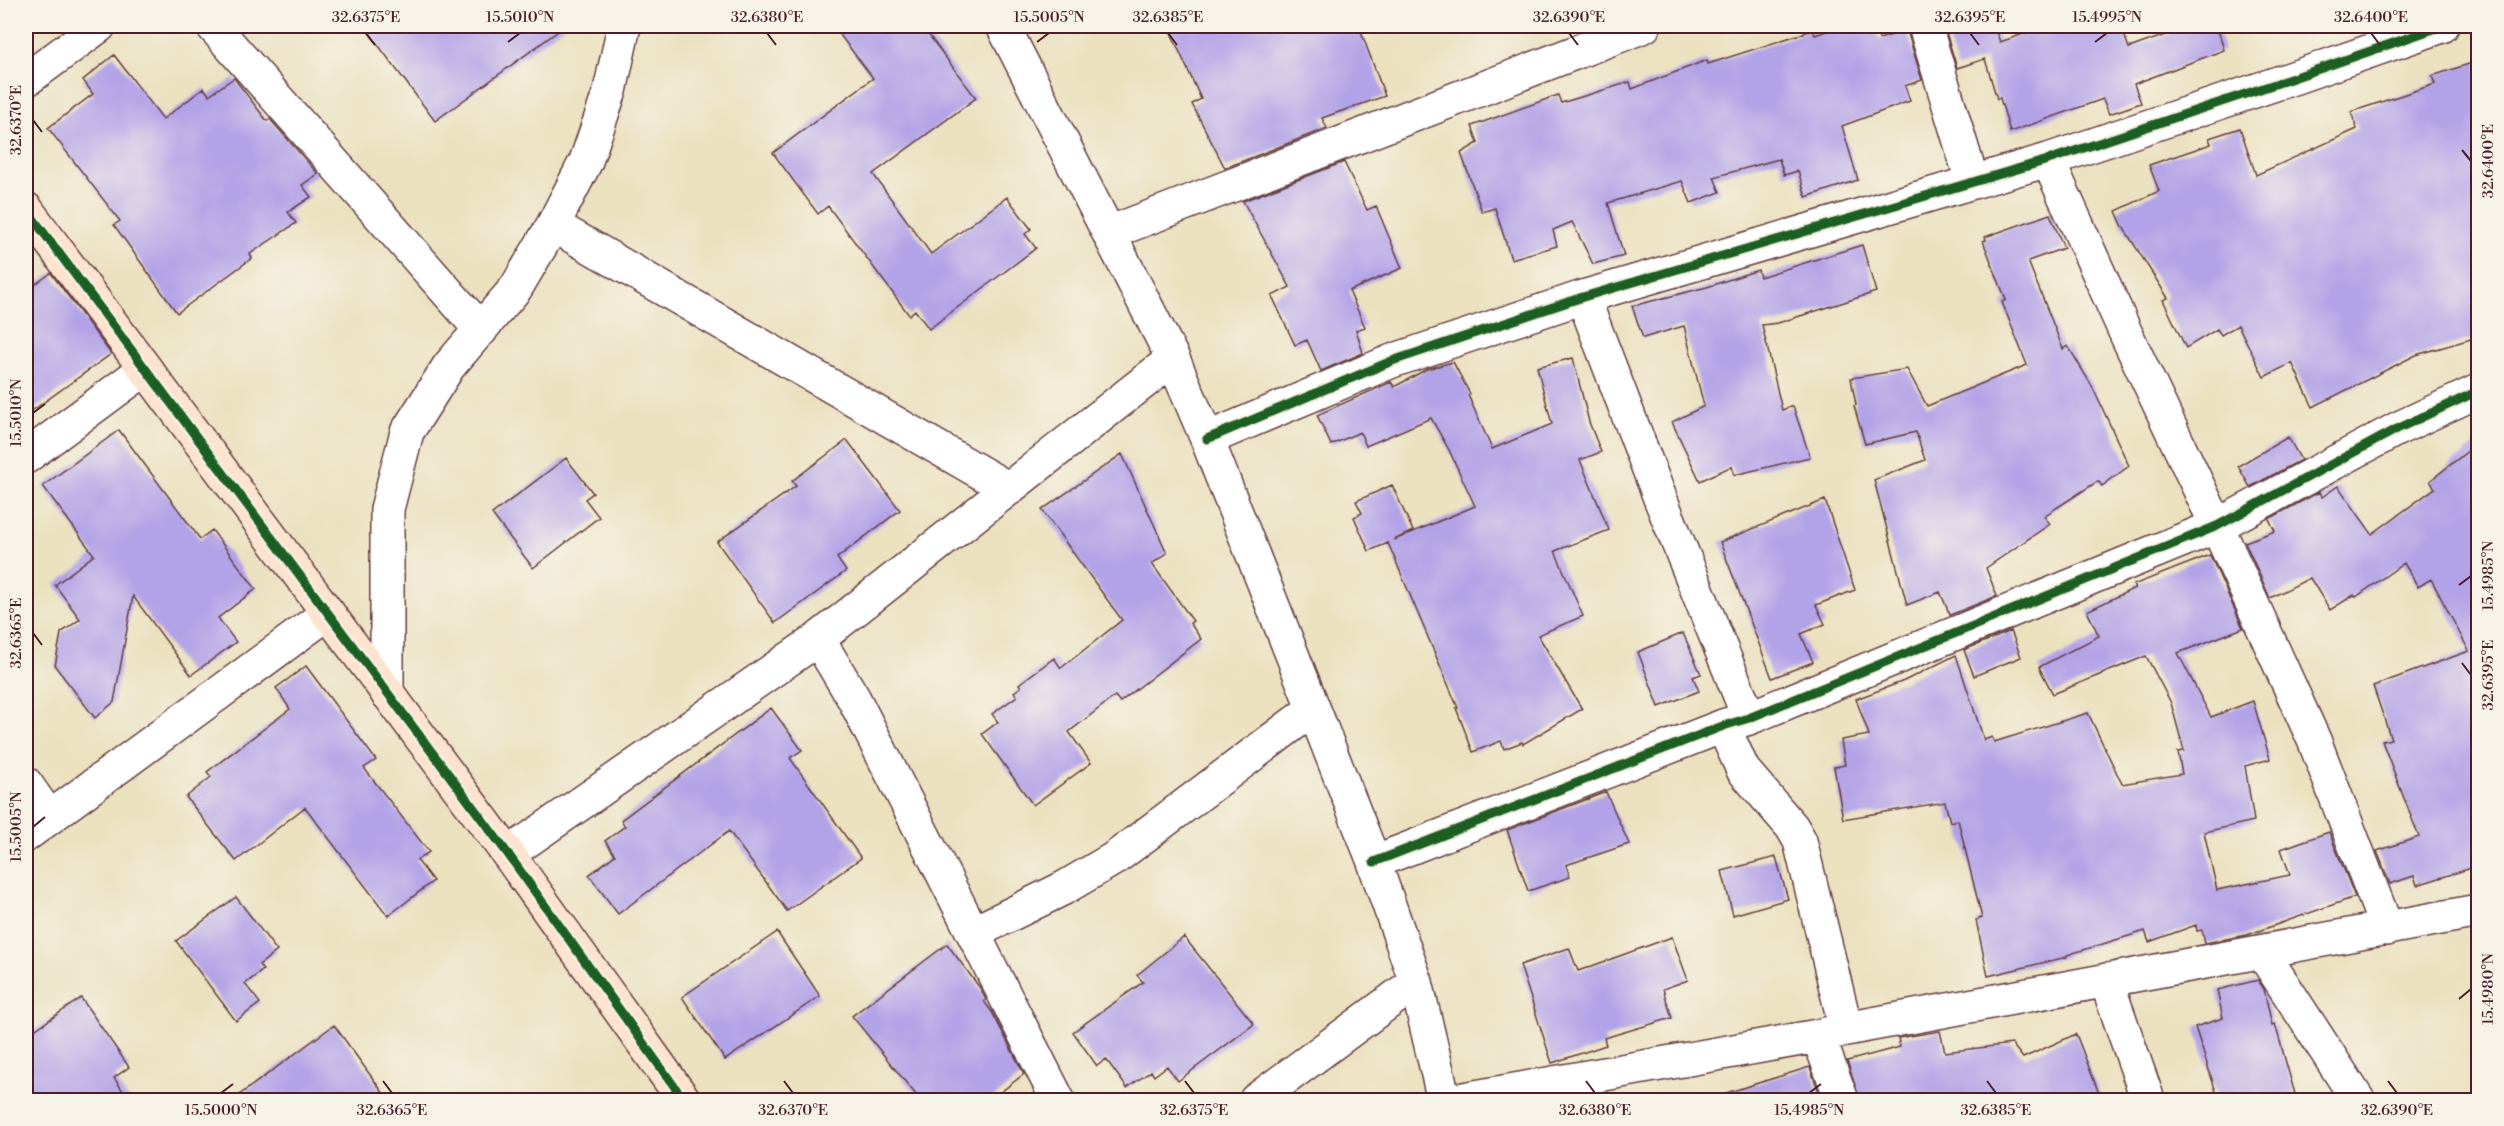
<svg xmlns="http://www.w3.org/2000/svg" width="2504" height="1126" font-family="'Libre Bodoni',serif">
	<rect width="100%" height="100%" fill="#f7f3e8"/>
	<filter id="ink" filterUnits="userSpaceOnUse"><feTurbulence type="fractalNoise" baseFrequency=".0167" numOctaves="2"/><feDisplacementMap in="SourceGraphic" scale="12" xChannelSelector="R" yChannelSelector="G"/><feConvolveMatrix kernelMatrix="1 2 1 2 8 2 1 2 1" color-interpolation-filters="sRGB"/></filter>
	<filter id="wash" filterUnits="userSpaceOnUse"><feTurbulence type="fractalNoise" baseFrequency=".008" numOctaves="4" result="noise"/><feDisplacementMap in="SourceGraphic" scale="24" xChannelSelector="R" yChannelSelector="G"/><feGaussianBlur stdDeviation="1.35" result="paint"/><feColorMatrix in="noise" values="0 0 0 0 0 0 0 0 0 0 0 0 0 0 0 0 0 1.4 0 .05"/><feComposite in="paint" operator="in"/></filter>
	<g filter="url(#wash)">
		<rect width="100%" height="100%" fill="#ebe1bf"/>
		<g id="blocks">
			<path fill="#b2a2e7" d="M364,26H565L435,121Z
				M833,26H922L976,98L873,174L931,254L1007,197L1031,229L1025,234L1036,248L929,329L915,310L909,315L828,206L818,214L773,153L873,78Z
				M1168,26H1359L1385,96L1322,118L1327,128L1225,168L1192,104L1201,99Z
				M1841,26H1874L1879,39L1907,30L1922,80L1905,86L1910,101L1842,126L1858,180L1806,197L1798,171L1784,175L1779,159L1714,177L1720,192L1691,203L1682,181L1608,203L1624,256L1593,264L1572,222L1553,230L1557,246L1511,259L1495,208L1482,212L1461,153L1478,143L1472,126L1558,95L1561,103L1630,82L1632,89L1707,60L1708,64L1813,30L1815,35Z
				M1944,26H1994L2000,42L2047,26H2121L2129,48L2191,26H2217L2224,50L2134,84L2141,103L2109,114L2103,99L2010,132L2000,98L1997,99L1985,59L1957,68Z
				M114,55L163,119L204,88L209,95L234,78L267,121L270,119L318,174L302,185L311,197L288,212L296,223L250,254L252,258L177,313L114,225L120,221L48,128L93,94L83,80Z
				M2478,61V337L2416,355L2313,407L2292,363L2264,377L2238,325L2221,335L2217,329L2186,348L2163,300L2168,298L2123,227L2116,211L2159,191L2149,165L2211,144L2209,138L2240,128L2256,175L2357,129L2351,112L2435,84L2432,76Z
				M1344,162L1367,210L1376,206L1402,268L1349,291L1365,327L1356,330L1363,353L1321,371L1307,340L1295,345L1272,296L1290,287L1243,201Z
				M2050,214L2064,248L2028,261L2063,349L2068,346L2092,386L2129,466L2102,486L2098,481L2044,516L2050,524L1986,568L1997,596L1950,615L1940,592L1907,605L1874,480L1925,460L1916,432L1865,444L1854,406L1856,405L1851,378L1907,369L1927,406L2027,365L2002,302L2006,300L1983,241L1986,240L1985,237Z
				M1862,245L1876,292L1778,323L1762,325L1782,410L1793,406L1810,457L1734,475L1732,466L1700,481L1672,422L1704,406L1684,326L1643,338L1632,306L1707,287L1758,270L1760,277Z
				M51,273L111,354L26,415V291Z
				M1573,358L1589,422L1601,452L1580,460L1609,530L1555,551L1583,616L1538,635L1582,709L1523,744L1522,742L1504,749L1501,741L1473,752L1456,708H1458L1388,543L1369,551L1354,517L1362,513L1356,501L1392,485L1413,531L1394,540L1475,506L1449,450L1431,418L1366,446L1360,432L1331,445L1317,415L1391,382L1394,387L1427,369L1453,362L1470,394L1468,395L1492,449L1552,424L1537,367Z
				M119,430L200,539L212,530L256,589L218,618L236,642L191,675L133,596L114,702L95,718L55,666L61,633L80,619L55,585L94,555L43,486Z
				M2288,437L2301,460L2250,487L2238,466Z
				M847,440L900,510L837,558L846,571L775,623L717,542L796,486L792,481Z
				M2478,443V866L2417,885L2414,876L2390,884L2377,851L2419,837L2382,741L2391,739L2373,686L2469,651L2431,579L2418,587L2404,563L2356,597L2354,595L2330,610L2310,578L2270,598L2245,542L2275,531L2269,519L2319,492L2322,497L2338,486L2372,534L2435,488L2430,481Z
				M1122,454L1167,553L1152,564L1193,621L1190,623L1201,639L1120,702L1115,696L1069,732L1091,763L1033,805L982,734L998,722L992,714L1017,696L1014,692L1021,687L1019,684L1054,658L1061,668L1122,620L1042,510Z
				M566,458L593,493L585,499L599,517L533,568L492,514Z
				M1825,500L1855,590L1816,605L1825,624L1801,634L1813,662L1772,678L1720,542Z
				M2210,555L2243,628L2178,653L2211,717L2253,701L2270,759L2245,766L2254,821L2204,832L2217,890L2290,875L2281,849L2329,832L2355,897L2247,935L2205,943L2202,930L2197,931L2196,925L2149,942L2145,931L2067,955V957L1988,976L1976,920L1982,918L1958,820L1950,822L1945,802L1843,819L1834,767L1845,765L1841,740L1869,735L1856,699L1904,681L1956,655L1984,740L1992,737L1994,742L2088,713L2122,784L2182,774L2178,752L2184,751L2171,703L2146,656L2053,694L2039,667L2099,636L2087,611L2135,588L2133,585Z
				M2011,631L2021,657L1974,676L1964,650Z
				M1683,633L1701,674L1693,677L1699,691L1659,707L1638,652Z
				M306,666L376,760L364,768L429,852L417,860L433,881L388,916L305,807L236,861L186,797L211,777L207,772L290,709L276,688Z
				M771,708L802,750L790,758L861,858L787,911L729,831L618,914L589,875L615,855L605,841L625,826L621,820Z
				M1606,792L1629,844L1566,865L1570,877L1528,891L1507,830Z
				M1776,857L1788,899L1733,915L1722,871Z
				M236,897L277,951L259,965L263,970L245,984L260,1003L236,1021L176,941Z
				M777,932L820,996L725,1060L682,997Z
				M1184,937L1254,1024L1178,1081L1167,1066L1154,1076L1151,1071L1127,1088L1106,1059L1097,1066L1073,1032L1143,982L1137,975Z
				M1672,937L1688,980L1663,989L1672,1018L1604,1038L1606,1045L1552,1063L1520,965L1569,948L1578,971Z
				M947,944L980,988L986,1000L984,1001L992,1012L1024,1074L989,1101H921L852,1016Z
				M2258,980L2264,989L2272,1025L2275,1024L2297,1101H2219L2195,1027L2223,1018L2217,990Z
				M81,998L129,1067L114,1078L130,1101H26V1036Z
				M334,1025L389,1101H231Z
				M1940,1031L1945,1052L2012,1044L2023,1058L2076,1034L2102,1101H1860L1847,1061L1900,1047L1898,1038Z
				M1810,1067L1822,1101H1728L1726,1093Z"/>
		</g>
	</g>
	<g filter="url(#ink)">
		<use href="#blocks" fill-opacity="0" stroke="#623c41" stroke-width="1.5"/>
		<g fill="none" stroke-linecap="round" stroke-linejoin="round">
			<g stroke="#623c41" stroke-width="36">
				<path id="street" d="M213,26L481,330
					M1003,26L1173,359L1207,439L1374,862L1416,982L1444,1100
					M1925,26L1972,181
					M26,80L99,26
					M2048,160L2127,336L2217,526L2314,740L2387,929
					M553,225L1009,489
					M1109,233L1644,26
					M1583,297L1660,498L1749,718
					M1207,439L1392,361L1583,297L2048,160L2293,78L2442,26
					M26,457L145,369
					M818,639L854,699L1058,1100
					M387,693V509L407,432L449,366L516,288L553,225L586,161L610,91L624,26
					M1723,726L1743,770L1792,827L1800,841L1846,1029
					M26,784L49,817
					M26,835L328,613
					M508,854L818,639L1173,359
					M1374,862L1723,726L1749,718L2217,526L2397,429L2478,391
					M973,933L1064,888L1115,858L1313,709
					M2262,952L2358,1100
					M2106,980L2148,1100
					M1818,1036L1842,1100
					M1256,1100L1416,982
					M1458,1100L1818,1036L1846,1029L2478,911"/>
			</g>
			<g stroke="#623c41" stroke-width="36">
				<path id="secondary" d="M26,209L508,854L684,1100"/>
			</g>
			<use href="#street" stroke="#fff" stroke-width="33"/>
			<use href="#secondary" stroke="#fde4d0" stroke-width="33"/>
			<g stroke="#f7f3e8" stroke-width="13">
				<path id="cycleway" d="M26,209L508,854L684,1100
					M1207,439L1392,361L1583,297L2048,160L2293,78L2442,26
					M1374,862L1723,726L1749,718L2217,526L2397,429L2478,391"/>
			</g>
			<use href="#cycleway" stroke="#1b5e20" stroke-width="9"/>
		</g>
	</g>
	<path fill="none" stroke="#4a1f2b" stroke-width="2" d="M366,33L375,45M767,33L776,45M1168,33L1177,45M1569,33L1578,45M1970,33L1979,45M2371,33L2380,45M508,42L520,33M1037,42L1049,33M2095,42L2107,33M33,120L42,132M2462,150L2471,161M33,413L45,404M2459,585L2471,576M33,633L42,645M2462,663L2471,675M33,827L45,817M2459,999L2471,989M383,1081L392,1093M784,1081L793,1093M1185,1081L1194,1093M1586,1081L1595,1093M1987,1081L1996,1093M2388,1081L2397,1093M221,1093L233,1084M1809,1093L1821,1084"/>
	<rect width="2504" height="1126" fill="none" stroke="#f7f3e8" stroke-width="66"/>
	<rect x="33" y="33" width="2438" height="1060" fill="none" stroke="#4a1f2b" stroke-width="2"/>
	<g font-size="15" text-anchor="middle" fill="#4a1f2b">
		<text x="366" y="22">32.6375°E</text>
		<text x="520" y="22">15.5010°N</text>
		<text x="767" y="22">32.6380°E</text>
		<text x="1049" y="22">15.5005°N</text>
		<text x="1168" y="22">32.6385°E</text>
		<text x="1569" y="22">32.6390°E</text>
		<text x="1970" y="22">32.6395°E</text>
		<text x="2107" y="22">15.4995°N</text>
		<text x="2371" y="22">32.6400°E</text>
		<text transform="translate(16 120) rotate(-90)" y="5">32.6370°E</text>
		<text transform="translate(2488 161) rotate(-90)" y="5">32.6400°E</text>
		<text transform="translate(16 413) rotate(-90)" y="5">15.5010°N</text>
		<text transform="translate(2488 576) rotate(-90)" y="5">15.4985°N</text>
		<text transform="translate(16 633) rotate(-90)" y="5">32.6365°E</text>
		<text transform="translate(2488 675) rotate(-90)" y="5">32.6395°E</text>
		<text transform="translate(16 827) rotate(-90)" y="5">15.5005°N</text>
		<text transform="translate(2488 989) rotate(-90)" y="5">15.4980°N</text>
		<text x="221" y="1115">15.5000°N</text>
		<text x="392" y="1115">32.6365°E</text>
		<text x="793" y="1115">32.6370°E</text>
		<text x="1194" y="1115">32.6375°E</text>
		<text x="1595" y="1115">32.6380°E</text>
		<text x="1809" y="1115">15.4985°N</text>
		<text x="1996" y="1115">32.6385°E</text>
		<text x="2397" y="1115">32.6390°E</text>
	</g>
</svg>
